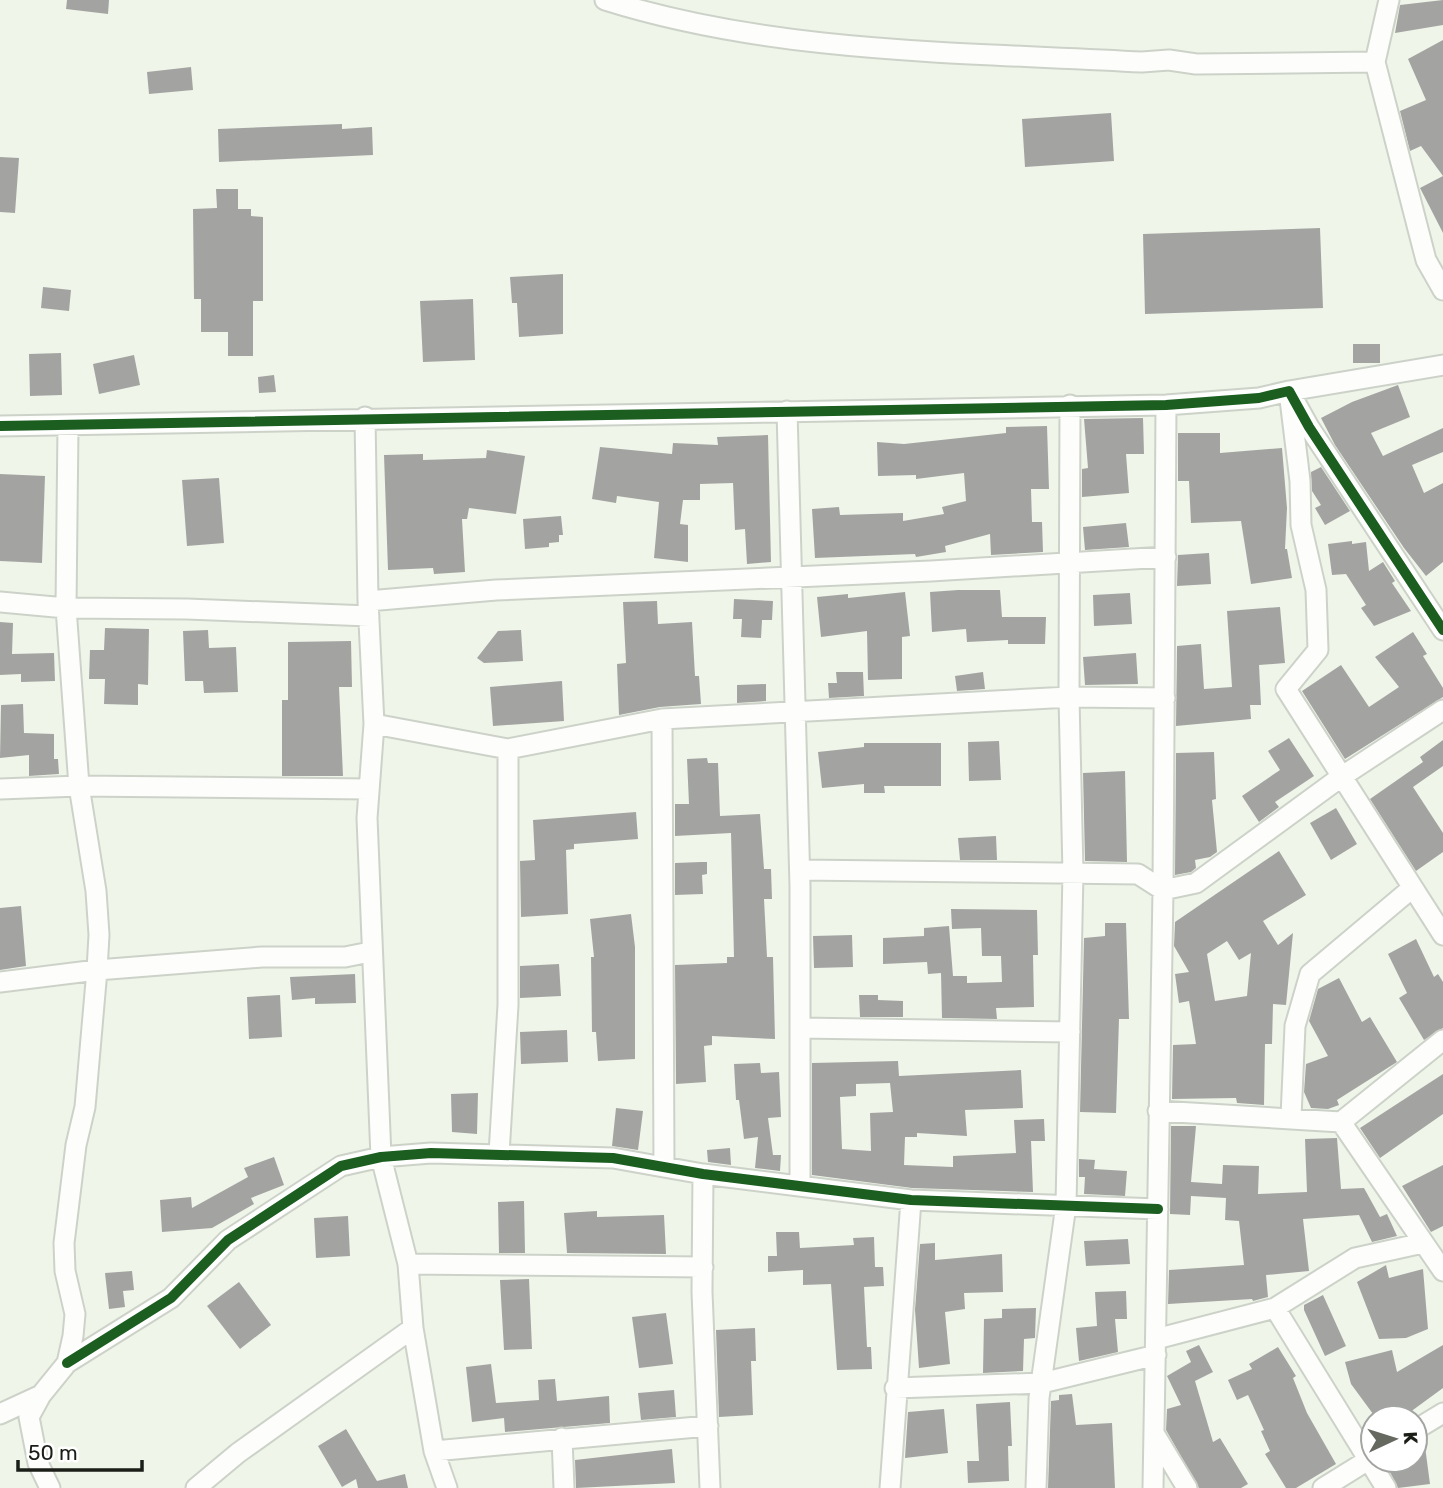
<svg xmlns="http://www.w3.org/2000/svg" width="1443" height="1488" font-family="Rubik,sans-serif">
	<rect width="100%" height="100%" fill="#eff5e9"/>
	<path fill="#a3a4a2" fill-rule="evenodd" d="M67,0H109L108,14L66,9Z
		M1443,0V25L1395,33L1400,5Z
		M1443,40V176L1421,146L1410,151L1400,111L1426,100L1408,59Z
		M191,67L193,90L149,94L147,72Z
		M1111,113L1114,161L1025,167L1022,119Z
		M342,124V129L372,127L373,155L219,162L218,129Z
		M0,157L19,158L15,213L0,212Z
		M1443,176V233L1420,188Z
		M216,189H238V209H251V216L263,217V301H253V356H228V332H201V299H194L193,209L217,208Z
		M1320,228L1323,308L1145,314L1143,234Z
		M563,274V334L519,337L517,303H512L510,277Z
		M43,287L71,290L69,311L41,308Z
		M473,299L475,360L423,362L420,301Z
		M1353,344H1380V363H1353Z
		M61,353L62,395L30,396L29,354Z
		M134,355L140,385L99,394L93,364Z
		M274,375L276,392L259,393L258,377Z
		M1398,385L1410,417L1371,433L1383,456L1443,428V452L1412,465L1424,493L1443,483V562L1426,576L1404,548L1335,445L1321,418L1352,402Z
		M1143,418L1144,454H1126L1129,493L1082,497V469L1088,468L1084,419Z
		M1047,426L1049,489H1031L1032,522H1042L1043,552L991,555L990,534L945,546L946,552L916,557L915,554L815,558L812,509L839,507L840,515L903,513V521L944,514L942,507L966,501L964,473L916,479V475L878,476L877,442L904,444L1006,433V427Z
		M1178,433H1220V453L1282,448L1287,508L1285,549H1287L1292,578L1251,584L1241,521L1191,523L1189,481H1178Z
		M768,435L771,562L747,564L745,529L735,530L733,483L700,484V500H683L680,524L688,525V562L654,558L659,502L617,496L616,503L592,499L600,447L672,454L673,443L718,445L717,437Z
		M487,450L525,456L516,514L469,508L467,519H462L465,572L434,574L433,568L388,570L384,455L423,454V460L486,458Z
		M1321,467L1350,511L1325,525L1315,508L1321,505L1312,491L1311,472Z
		M0,474L45,476L42,563L0,561Z
		M219,478L224,543L187,546L182,480Z
		M561,516L563,535H559V542L549,543V547L525,549L523,519Z
		M1126,523L1129,547L1085,550L1083,527Z
		M1352,541V544L1366,542L1369,571L1383,562L1395,581L1392,583L1411,611L1374,626L1361,608L1366,605L1346,574L1332,575L1328,544Z
		M1209,553L1211,584L1177,586L1178,555Z
		M958,590H1000L1002,617H1046L1045,644H1008V640L967,642L966,629L932,632L930,592Z
		M905,592L910,636L902,637V679L868,680L867,631L821,637L817,597L848,594V598Z
		M1130,593L1132,624L1094,626L1093,595Z
		M734,599L773,601L772,620H762L761,638L741,637L742,619H733Z
		M657,601L658,624L692,622L695,676H699L701,704L660,707L619,715L617,664L626,663L623,602Z
		M1280,607L1285,663L1259,665L1261,705H1250L1251,719L1176,726L1177,646L1201,644L1204,689L1232,687L1227,611Z
		M0,622L13,623L12,654L54,653L55,681L21,682V674L0,675Z
		M105,628L149,629L148,685L138,684V705L104,704L105,679H89L90,650H104Z
		M208,630L209,648L236,647L238,692L204,693L203,681H185L183,631Z
		M521,630L523,661L484,663L477,658L498,631Z
		M1413,632L1427,654L1423,656L1443,688V697L1345,759L1302,691L1341,665L1369,707L1399,687L1375,657Z
		M351,641L352,687H339L343,776H282V700H288V642Z
		M1136,653L1138,684L1085,685L1083,657Z
		M836,672H863L864,696L829,698L828,683H837Z
		M983,672L985,689L957,691L955,676Z
		M562,681L564,721L493,726L490,687Z
		M766,684V701L737,703V685Z
		M23,704L24,733L54,734V759H58L59,774L29,776V755L0,758L1,705Z
		M1289,738L1314,776L1275,802L1279,807L1259,822L1242,796L1280,770L1268,751Z
		M1443,740V766L1413,787L1443,833V852L1416,871L1370,799L1423,762L1420,757Z
		M999,741L1001,780L969,781L968,742Z
		M864,743H941V786H884L885,793H864V784L822,788L818,752L864,747Z
		M1214,752L1216,799L1212,800L1217,852L1210,857L1195,860L1196,868L1191,872L1175,875L1176,753Z
		M707,758L708,763H718L720,816L760,814L764,869H771L772,899H764L767,957H773L775,1039L712,1036V1045L704,1046L706,1082L676,1084L675,965L727,963V957H734L731,833L675,836V804H689L687,759Z
		M1125,771L1127,862L1085,861L1083,773Z
		M1336,808L1357,844L1331,860L1310,823Z
		M636,812L638,839L574,844V849L566,850L568,914L521,917L520,861L535,860L533,820Z
		M996,836L997,860H960L958,838Z
		M1279,851L1306,895L1263,921L1278,945L1293,933L1286,1005L1273,1004L1272,1044H1265L1264,1105L1237,1103L1236,1098L1172,1099L1173,1045L1196,1044L1189,1001L1179,1003L1175,974L1189,972L1174,946L1175,922ZM1227,941L1239,960L1251,953L1247,996L1215,1001L1207,954Z
		M701,862H707V874L702,875L703,894L675,895V863Z
		M21,906L26,966L0,970V908Z
		M951,909L1037,910L1038,955H1033L1034,1007L996,1008L997,1019L942,1018L941,973L928,974L927,962L883,964V938L924,936V928L949,926L953,976H967V983L1002,982L1001,956H982L981,928L952,929Z
		M631,914L635,947V1059L598,1061L596,1032H592L591,957H594L590,919Z
		M1105,923H1126L1129,1019H1119L1116,1113L1080,1112L1084,938L1105,936Z
		M852,935L853,967L814,968L813,936Z
		M1416,939L1434,977L1438,974L1443,982V1028L1424,1040L1399,998L1407,993L1388,954Z
		M559,964L561,996L520,998V966Z
		M355,974L356,1003L315,1004V998L292,1000L290,977Z
		M1339,978L1362,1022L1370,1017L1397,1062L1337,1100L1339,1105L1328,1109L1311,1108L1304,1092L1306,1064L1328,1056L1309,1021L1318,989Z
		M280,995L282,1037L249,1039L247,997Z
		M859,995H878V1000L903,1001V1017H860Z
		M567,1030L568,1062L521,1064L520,1032Z
		M898,1061L899,1076L1021,1070L1023,1108L965,1110L967,1136L917,1133V1137H905L904,1165L953,1167V1156L1016,1153L1014,1120L1044,1119L1045,1141H1031L1033,1192L912,1188L812,1175V1063ZM890,1083L893,1112L870,1113L871,1151L842,1149L840,1097L856,1096V1084Z
		M760,1063L761,1073L779,1072L781,1117L768,1118L773,1155H781L780,1171L755,1168L758,1137L744,1139L739,1100H736L734,1064Z
		M1443,1074V1114L1380,1158L1360,1128Z
		M478,1093L477,1134L452,1132L451,1094Z
		M616,1108L643,1111L638,1150L612,1146Z
		M1171,1126H1196L1191,1182L1222,1184L1223,1165L1259,1166L1258,1194L1307,1192L1305,1139L1337,1138L1341,1189L1364,1188L1380,1217L1387,1214L1397,1236L1372,1242L1359,1215L1303,1219L1309,1271L1266,1275L1268,1297L1253,1301L1252,1299L1168,1304L1169,1270L1244,1265L1239,1221L1225,1220L1226,1198L1191,1196L1190,1215L1170,1214Z
		M730,1148L731,1165L708,1162L707,1150Z
		M274,1157L284,1185L251,1198L254,1204L212,1228L162,1232L160,1200L191,1197L192,1208L248,1177L244,1168Z
		M1079,1159L1095,1160L1094,1169L1127,1171L1125,1196L1084,1194L1085,1177H1079Z
		M1443,1165V1226L1431,1232L1402,1186Z
		M524,1201L525,1253H499L498,1202Z
		M597,1211V1217L664,1215L666,1254L567,1253L564,1213Z
		M348,1216L350,1256L316,1258L314,1218Z
		M776,1232H799L800,1248L854,1245L853,1238L874,1237L875,1267H883L884,1286L864,1287L867,1347H871L872,1369L837,1370L831,1284L803,1285V1270L768,1272V1256H777Z
		M1128,1239L1130,1264L1086,1266L1084,1241Z
		M935,1243V1260L1002,1254L1003,1292L964,1293L965,1309L945,1312L950,1364L919,1368L915,1310L920,1244Z
		M1386,1265L1389,1278L1423,1269L1428,1329L1406,1338L1379,1339L1357,1282Z
		M132,1271L134,1290L123,1291L125,1307L109,1309L105,1273Z
		M529,1279L532,1349L504,1350L500,1280Z
		M239,1282L271,1325L240,1349L207,1306Z
		M1126,1291L1127,1319H1115L1118,1352L1079,1361L1076,1328L1097,1326L1095,1292Z
		M1323,1295L1346,1346L1325,1356L1304,1310V1305Z
		M1036,1308L1035,1338L1024,1339L1023,1371L983,1373L984,1319L1002,1318V1309Z
		M666,1313L673,1364L639,1368L632,1317Z
		M755,1328L756,1361H751L753,1415L719,1417L716,1330Z
		M1199,1345L1213,1372L1195,1381L1213,1442L1220,1438L1248,1484L1241,1488H1199L1166,1430L1167,1409L1181,1405L1167,1376L1191,1362L1186,1351Z
		M1443,1345V1388L1402,1418H1376L1351,1384L1345,1362L1392,1350L1397,1372Z
		M1278,1347L1296,1376L1293,1378L1307,1413L1336,1464L1296,1488H1286L1265,1454L1270,1451L1261,1431L1264,1430L1248,1395L1237,1400L1228,1380L1252,1369L1249,1364Z
		M491,1364L496,1403L539,1400L538,1380L555,1379L557,1401L609,1396L610,1423L505,1432L504,1418L472,1422L466,1367Z
		M674,1390L676,1417L641,1420L638,1393Z
		M1072,1394L1076,1425L1112,1423L1115,1488H1048L1051,1401L1059,1400V1395Z
		M1010,1402L1012,1446H1008L1009,1481L968,1483L967,1461H979L976,1404Z
		M944,1409L948,1453L905,1458L908,1412Z
		M346,1429L377,1481L405,1474L408,1488H358L356,1479L342,1487L318,1446Z
		M1424,1439L1430,1484L1398,1488L1389,1470V1460H1415V1442Z
		M672,1449L675,1483L576,1488L575,1460Z"/>
	<g fill="none" stroke-linecap="round" stroke-linejoin="round">
		<g stroke="#cdd2c9" stroke-width="23">
			<path id="minor" d="M605,0C777,54 963,52 1142,62L1169,60L1196,64L1375,62
				M1389,0L1375,62L1426,260L1443,290
				M1443,365L1289,391L1300,481L1301,525L1316,590L1318,650L1286,689L1443,935
				M787,411L800,886V1186
				M365,417L368,601L374,724L367,818L381,1157L408,1264L413,1328L434,1451L447,1488
				M0,426L1166,405L1259,398L1289,391L1309,427L1443,630
				M68,426L66,608L79,786L96,891L99,935L97,970L262,957H345L370,952
				M368,601L496,590L931,571L1166,557
				M0,602L66,608L187,609L369,616
				M662,719L664,1167
				M374,724L508,749L662,719L1069,697L1165,698
				M0,789L79,786L369,789
				M800,870L1138,874L1163,890L1196,883L1341,777L1443,710
				M0,982L97,970L85,1107L76,1145L64,1243L65,1271L75,1314L73,1336L67,1363L41,1395L29,1417L38,1463L50,1488
				M800,1028L1070,1032
				M1158,1111L1341,1122L1443,1040
				M1291,1117L1295,1026L1310,974L1411,889
				M1341,1122L1443,1271
				M499,1154L508,1005V749
				M703,1174L702,1292L710,1488
				M408,1264L703,1267
				M1275,1308L1386,1488
				M1156,1339L1275,1308L1355,1258L1423,1243
				M67,1363L171,1298L228,1240L341,1166L381,1157L431,1153L613,1158L703,1174L911,1200L1158,1209
				M895,1388L1042,1383L1156,1355
				M0,1414L41,1395
				M1415,1430L1443,1413
				M1155,1435L1187,1488
				M562,1438L564,1488
				M434,1451L708,1426
				M196,1488L238,1453L413,1328
				M890,1488L911,1200
				M1036,1488L1039,1398L1066,1205L1073,873L1069,697L1070,405
				M1153,1488L1163,890L1166,405
				M1323,1488L1373,1457"/>
		</g>
		<use href="#minor" stroke="#fdfefc" stroke-width="19"/>
		<g stroke="#fff" stroke-width="15">
			<path id="cycleway" d="M0,426L1166,405L1259,398L1289,391L1309,427L1443,630
				M67,1363L171,1298L228,1240L341,1166L381,1157L431,1153L613,1158L703,1174L911,1200L1158,1209"/>
		</g>
		<use href="#cycleway" stroke="#1b5e20" stroke-width="10"/>
	</g>
	<g transform="translate(1394 1439) rotate(86)"><circle r="33" fill="#ffffff" stroke="#a3a5a2" stroke-width="2"/>
	<path d="M0-5L12 26L0 18L-12 26Z" fill="#656960"/>
	<text y="-10" font-size="19" font-weight="bold" text-anchor="middle" fill="#1a1e17">K</text>
	</g>
	<path d="M18 1460v10h124v-10" fill="none" stroke="#1a1e17" stroke-width="3.5"/>
	<text x="28" y="1460" font-size="21" fill="#1a1e17" stroke="#ffffff" stroke-width="5" paint-order="stroke">50 m</text>
</svg>
